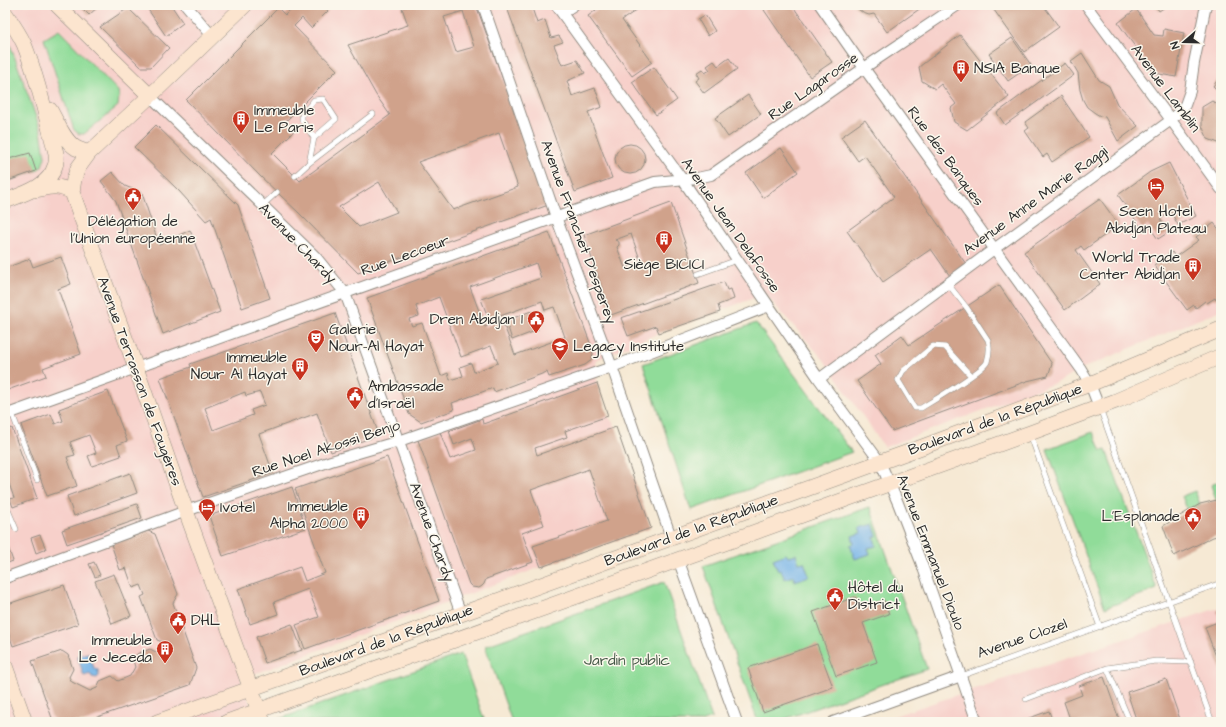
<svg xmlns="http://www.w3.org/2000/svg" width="1226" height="727" font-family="'Architects Daughter',sans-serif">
	<rect width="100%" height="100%" fill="#fbf7ec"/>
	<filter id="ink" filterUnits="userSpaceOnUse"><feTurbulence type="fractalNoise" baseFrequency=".025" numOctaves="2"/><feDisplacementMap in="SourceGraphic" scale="8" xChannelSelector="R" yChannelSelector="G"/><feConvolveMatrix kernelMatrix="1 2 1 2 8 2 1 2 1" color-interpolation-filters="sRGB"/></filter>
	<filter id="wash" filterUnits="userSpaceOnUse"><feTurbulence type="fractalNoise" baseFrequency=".012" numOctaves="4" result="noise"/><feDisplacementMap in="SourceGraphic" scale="16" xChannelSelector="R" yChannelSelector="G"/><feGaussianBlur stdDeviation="0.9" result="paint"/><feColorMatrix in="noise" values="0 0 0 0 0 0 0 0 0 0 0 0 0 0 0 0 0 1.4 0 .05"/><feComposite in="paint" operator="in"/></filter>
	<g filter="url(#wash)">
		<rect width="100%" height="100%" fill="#f6e9d4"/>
		<path fill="#f7d0ca" d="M5,5H1221V310L1081,369L1061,381L885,447L880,441L824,360L765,294L659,333L596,360L597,383L608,416L616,427L651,528L541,567L241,679L257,722H5Z
			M1221,607V722H876Z"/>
		<path fill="#90dc99" stroke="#5e8462" d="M59,30L118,91L119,96L118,106L84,134H79L74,130L44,39Z
			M5,38L11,47L41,131L45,157L42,166L36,171L5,182Z
			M756,323L852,452L691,510L643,364Z
			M1093,432L1101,451L1106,450L1157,589L1105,608L1047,449Z
			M1221,481V499L1216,500L1211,485Z
			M1195,491L1200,504L1188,512L1182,496Z
			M870,507L927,669L776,722H758L703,566Z
			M664,582L712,718L701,722H512L485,646Z
			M461,654L485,722H280L279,719Z"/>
		<path fill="#74b3e7" stroke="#506f89" d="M873,524L877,536L874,537L876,546L868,548L870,554L855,559L850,545L854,544L852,536L861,533L859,528Z
			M786,554L788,557L796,554L799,563L804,562L809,576L795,581L793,576L785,579L781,570L778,571L773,559Z
			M87,653L89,654L94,668L98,670L99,676L97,678L92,677L90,674L84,676L78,658V656Z"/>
		<g id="blocks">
			<path fill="#d0a28b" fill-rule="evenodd" d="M79,5H100L89,15Z
				M145,5H171L183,23L166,36Z
				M289,5H322L328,11L311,28L302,18L294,26L337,70L286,121L295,130L272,153L300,181L390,115L376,95L348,45L408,25L402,8L411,5H476L533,163L554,203L358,273L299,213L260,176L186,100L278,8L285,15L292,8ZM463,11L474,47L456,52L444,17ZM499,133L518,187L453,210L418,162ZM379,182L397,212L359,227L339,207Z
				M506,5H531L537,23L545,20L551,38L559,36L563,42L554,45L562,65L577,60L585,73L567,81L572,96L595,88L602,107L588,112L612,178L575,192Z
				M603,5H650L643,10L641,7L622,20L652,62L632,76L588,16Z
				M770,5H792L832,62L810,77L764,10Z
				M853,5H925L887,32L874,14L869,15L863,13Z
				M1001,5H1043L1059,27L1024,52L994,10Z
				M1155,5H1168L1159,11Z
				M128,8L169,48L151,67H141L100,27Z
				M1136,9L1154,35L1163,36L1164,29L1184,33L1176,77L1154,73L1118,23Z
				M705,15L715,31L708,36L698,19Z
				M960,35L1009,97L967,130L954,122L951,108L956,104L941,84L935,89L922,81L919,67Z
				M1012,38L1031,65L1008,81L989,54Z
				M1082,53L1099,80L1109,86L1117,104L1138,126L1118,141L1105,117L1100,116L1095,113L1087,107L1083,100L1080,90L1078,73L1071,61Z
				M729,58L737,69L704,93L695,81L699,78L696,73L702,69L705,73L710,70L707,66L714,61L718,66Z
				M1065,63L1074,75L1005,125L997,113Z
				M654,67L677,100L656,115L632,82Z
				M1221,76V93L1213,86Z
				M748,95L761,114L728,137L715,118Z
				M1061,96L1089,137L1052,162L1047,154L1043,157L1025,131L1029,128L1025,122Z
				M1212,101L1221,107V144L1208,139L1202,126V107Z
				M865,120L966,264L950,276L931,249L883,282L847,231L894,197L865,156L858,161L841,137Z
				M156,125L238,205L270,298L242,308L211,218L206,221L179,191L134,147Z
				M615 159a15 15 0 1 1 30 0a15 15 0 1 1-30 0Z
				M781,148L798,172L763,198L746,173Z
				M30,153L36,171L5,182V160Z
				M1169,163L1196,216L1178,225L1171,212L1160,219L1169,232L1158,239L1148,225L1142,229L1118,195L1150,172Z
				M112,172L125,186L142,193L159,245L190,230L220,312L163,334L116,201L101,181Z
				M1100,199L1119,225L1084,250L1081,246L1076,250L1100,284L1065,310L1024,252Z
				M671,203L699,283L611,315L584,235ZM631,234L641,262L625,268L617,247L619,245V242L615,240Z
				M1214,223L1221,232V296L1216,300L1215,298L1207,303L1205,301L1196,308L1194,305L1187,310L1154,265L1172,252L1175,257L1199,240L1196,237Z
				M549,232L592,348L593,353L592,358L589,362L585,365L549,377L547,372L494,392L493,388L452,403L454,410L421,422L409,414L367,298ZM536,263L541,278L481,299L489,320L542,301L545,310L554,307L565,337L515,355L502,320L485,327L470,287ZM439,297L461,357L491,346L498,363L474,372L471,363L460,367L463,376L450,380L448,373L441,376L422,323L412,326L409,319L419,316L416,306Z
				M61,257L71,284L58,289L81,354L43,368L46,376L5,391V268L30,259L33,267Z
				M724,282L727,290L731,289L734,299L718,305L720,312L659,333L656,326L628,336L621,318Z
				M999,285L1052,364L1048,376L1027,381L892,431L857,381L881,364L875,355L902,335L909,345Z
				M531,311L538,330L512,340L506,321Z
				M335,313L379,435L331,452L317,413L259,434L273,473L203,497L160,378L191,367L190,364ZM245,392L246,396L260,392L265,405L251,410L253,415L213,430L205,408Z
				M597,383L608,416L565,431L567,437L535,448L537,455L616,427L651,528L541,567L533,546L607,521L589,469L531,490L544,525L522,533L533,562L486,579L484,584L482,586L479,588L472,587L469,584L418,440L440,432L450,459L476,450L472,438L454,445L449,431L482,419L483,424Z
				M108,391L127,441L117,445L121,456L92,466L88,456L96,453L89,435L70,442L75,455L67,457L77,486L47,496L21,425L51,414L55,424L63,421L59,409Z
				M12,428L37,498L13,507L10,499L14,498L5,472V430Z
				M387,457L439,601L305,649L296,625L319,617L308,589L274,602L278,614L250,624L238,589L300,567L305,581L325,573L295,489Z
				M130,473L137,493L74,516L67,496Z
				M292,487L306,528L223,556L209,516Z
				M1221,499V535L1213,537L1174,556L1163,526L1200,504Z
				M137,504L142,518L67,544L62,530Z
				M148,531L155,534L178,594L173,603L196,668L190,685L83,722H60L52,718L32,661L62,651L68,655L73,669L69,677L72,682L90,691L97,688L100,681L112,676L118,681L130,676L135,667L133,660L137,654L150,649L164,656L168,644L157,640L141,597L145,595L141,585L133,588L126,568L120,570L111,544Z
				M40,535L46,549L36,553L31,538Z
				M5,539L13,561L5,564Z
				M94,562L100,575L95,577L89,564Z
				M114,574L131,616L112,624L95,581Z
				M64,585L78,624L13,646L5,623V605Z
				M855,597L859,608L884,600L889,614L863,623L877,662L836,676L813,612Z
				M1221,609V670L1205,627L1220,621L1217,611Z
				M292,624L302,650L265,663L256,637Z
				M817,644L833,687L763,712L748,668Z
				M1104,677L1120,722H1071L1064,702L1082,695L1079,686Z
				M1166,679L1181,722H1149L1147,719L1137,722L1127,692Z
				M1049,711L1053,722H1018Z"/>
		</g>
	</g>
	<g filter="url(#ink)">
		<use href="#blocks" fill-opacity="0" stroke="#908a80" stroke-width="1"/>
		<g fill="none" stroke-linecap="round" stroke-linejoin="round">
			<g stroke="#908a80" stroke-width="6">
				<path id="lane" d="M309,163L314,138L336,119L323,99L314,100L302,115V120L314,138
					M295,176L309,163L373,114
					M263,205L277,192
					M698,274L737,260
					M948,284L967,308L988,340C990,346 989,355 987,362C983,371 933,401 921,408H915L898,380L903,371L933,346L945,347L971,376
					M1100,408L1212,722
					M12,413L37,480
					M1030,434L1100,627
					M5,503L16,529
					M1107,668L1130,722
					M961,676L1221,583
					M1026,699L1107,668L1156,661L1191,662"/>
			</g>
			<g stroke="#908a80" stroke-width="12">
				<path id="street" d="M186,5L213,37
					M483,5L556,217L612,367L671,537
					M556,5L682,179L819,379L880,462L898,503L921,562L977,722
					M820,5L864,68L1081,369L1090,384L1099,407
					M1086,5L1171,120L1221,189
					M562,13L574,5
					M150,96L315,256L345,293L461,614
					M819,379L994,249L1171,120L1185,105L1190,91L1194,63L1206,5
					M5,415L655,182L697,178L711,175L864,68L958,5
					M678,559L737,722
					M5,578L186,511L331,461L399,441L612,367L769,306
					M833,722L961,676"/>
			</g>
			<g stroke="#908a80" stroke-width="16">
				<path id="secondary" d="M57,5L150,96
					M245,5L150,96L89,153L78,168L74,179L72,192L136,368L186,511L263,722
					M5,13C12,23 19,33 24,44C38,78 46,118 56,153C56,158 57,162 55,166C49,187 23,194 5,201
					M50,110C57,122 64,141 76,148C80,150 85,151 89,153
					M35,190C50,187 58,184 72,192
					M5,666L25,722
					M157,722L461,614L922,447L1090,384L1221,329
					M227,722L1030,433L1116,401L1221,356"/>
			</g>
			<use href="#lane" stroke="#fff" stroke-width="5"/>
			<use href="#street" stroke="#fff" stroke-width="10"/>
			<use href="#secondary" stroke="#fce5cf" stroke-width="15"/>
		</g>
	</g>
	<defs>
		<g id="building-pin" transform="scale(0.9)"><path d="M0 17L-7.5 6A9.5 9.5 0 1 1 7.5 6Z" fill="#c8321e" stroke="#fbf7ec"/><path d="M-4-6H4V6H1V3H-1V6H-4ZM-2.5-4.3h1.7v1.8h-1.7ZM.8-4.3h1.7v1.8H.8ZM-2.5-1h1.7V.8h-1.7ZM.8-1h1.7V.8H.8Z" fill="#fff"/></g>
		<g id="hotel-pin" transform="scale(0.9)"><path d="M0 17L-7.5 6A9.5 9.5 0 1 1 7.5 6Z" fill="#c8321e" stroke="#fbf7ec"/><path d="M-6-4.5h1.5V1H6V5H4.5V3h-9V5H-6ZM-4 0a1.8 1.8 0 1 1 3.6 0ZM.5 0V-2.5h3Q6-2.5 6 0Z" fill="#fff"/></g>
		<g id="civic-pin" transform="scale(0.9)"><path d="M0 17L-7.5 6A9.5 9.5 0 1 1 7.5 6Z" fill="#c8321e" stroke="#fbf7ec"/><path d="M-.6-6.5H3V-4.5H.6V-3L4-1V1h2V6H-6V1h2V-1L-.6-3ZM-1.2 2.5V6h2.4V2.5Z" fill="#fff"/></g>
		<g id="theatre-pin" transform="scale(0.9)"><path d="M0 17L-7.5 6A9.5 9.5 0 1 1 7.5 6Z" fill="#c8321e" stroke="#fbf7ec"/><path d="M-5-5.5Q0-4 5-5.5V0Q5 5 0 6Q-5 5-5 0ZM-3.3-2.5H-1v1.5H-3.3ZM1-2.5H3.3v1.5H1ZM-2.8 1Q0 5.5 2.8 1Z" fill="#fff"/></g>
		<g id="university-pin" transform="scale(0.9)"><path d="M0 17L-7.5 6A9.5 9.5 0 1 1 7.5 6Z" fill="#c8321e" stroke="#fbf7ec"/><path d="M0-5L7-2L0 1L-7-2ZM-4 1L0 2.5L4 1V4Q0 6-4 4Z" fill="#fff"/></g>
	</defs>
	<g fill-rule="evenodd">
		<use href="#building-pin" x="961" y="68"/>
		<use href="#building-pin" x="241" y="119"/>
		<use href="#hotel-pin" x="1156" y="186"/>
		<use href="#civic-pin" x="133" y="196"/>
		<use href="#building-pin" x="664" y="239"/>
		<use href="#building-pin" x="1193" y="266"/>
		<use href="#civic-pin" x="536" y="319"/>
		<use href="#theatre-pin" x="316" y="338"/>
		<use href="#university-pin" x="560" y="346"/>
		<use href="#building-pin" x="300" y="366"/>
		<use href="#civic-pin" x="355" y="395"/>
		<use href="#hotel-pin" x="207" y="507"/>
		<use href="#building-pin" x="361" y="515"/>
		<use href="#civic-pin" x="1193" y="516"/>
		<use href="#civic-pin" x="835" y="596"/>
		<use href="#civic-pin" x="178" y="620"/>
		<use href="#building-pin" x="165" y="649"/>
	</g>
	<g text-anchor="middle" stroke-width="3" stroke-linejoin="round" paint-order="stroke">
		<g font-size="15" fill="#2b2b2b" stroke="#fbf7ec" text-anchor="start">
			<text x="974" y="73">NSIA Banque</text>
			<text x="254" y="115">Immeuble<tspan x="254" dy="17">Le Paris</tspan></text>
			<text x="1156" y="216" text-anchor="middle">Seen Hotel<tspan x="1156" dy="17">Abidjan Plateau</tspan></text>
			<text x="133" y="226" text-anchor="middle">Délégation de<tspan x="133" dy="17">l’Union européenne</tspan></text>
			<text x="1180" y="262" text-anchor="end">World Trade<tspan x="1180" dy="17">Center Abidjan</tspan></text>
			<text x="664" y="269" text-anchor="middle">Siège BICICI</text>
			<text x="523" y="324" text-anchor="end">Dren Abidjan 1</text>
			<text x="329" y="334">Galerie<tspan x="329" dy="17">Nour-Al Hayat</tspan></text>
			<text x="573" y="351">Legacy Institute</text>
			<text x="287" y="362" text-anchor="end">Immeuble<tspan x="287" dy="17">Nour Al Hayat</tspan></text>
			<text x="368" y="391">Ambassade<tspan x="368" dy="17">d'Israël</tspan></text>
			<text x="348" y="511" text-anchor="end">Immeuble<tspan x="348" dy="17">Alpha 2000</tspan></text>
			<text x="220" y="512">Ivotel</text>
			<text x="1180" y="521" text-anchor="end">L'Esplanade</text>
			<text x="848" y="592">Hôtel du<tspan x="848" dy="17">District</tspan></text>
			<text x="191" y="625">DHL</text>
			<text x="152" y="645" text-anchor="end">Immeuble<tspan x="152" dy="17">Le Jeceda</tspan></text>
		</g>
		<g font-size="15" fill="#2b2b2b" stroke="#fbf7ec">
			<text transform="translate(813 86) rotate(-35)" y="5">Rue Lagarosse</text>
			<text transform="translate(1166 88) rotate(53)" y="5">Avenue Lamblin</text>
			<text transform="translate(946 156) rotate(54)" y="5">Rue des Banques</text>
			<text transform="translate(1035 200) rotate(-36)" y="5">Avenue Anne Marie Raggi</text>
			<text transform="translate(731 225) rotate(55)" y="5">Avenue Jean Delafosse</text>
			<text transform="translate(579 232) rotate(70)" y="5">Avenue Franchet D'esperey</text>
			<text transform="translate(298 243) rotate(46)" y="5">Avenue Chardy</text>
			<text transform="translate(405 255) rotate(-20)" y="5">Rue Lecoeur</text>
			<text transform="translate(140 381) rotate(70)" y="5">Avenue Terrasson de Fougères</text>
			<text transform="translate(995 419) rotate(-20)" y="5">Boulevard de la République</text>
			<text transform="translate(326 448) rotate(-18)" y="5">Rue Noel Akossi Benjo</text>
			<text transform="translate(691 530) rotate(-20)" y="5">Boulevard de la République</text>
			<text transform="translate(432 532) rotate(70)" y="5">Avenue Chardy</text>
			<text transform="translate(931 552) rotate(69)" y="5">Avenue Emmanuel Dioulo</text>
			<text transform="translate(1022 638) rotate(-19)" y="5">Avenue Clozel</text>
			<text transform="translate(386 640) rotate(-20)" y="5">Boulevard de la République</text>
		</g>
		<g font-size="15" fill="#445746" stroke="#fbf7ec">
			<text x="627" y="665">Jardin public</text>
		</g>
	</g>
	<rect width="1226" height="727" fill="none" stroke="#fbf7ec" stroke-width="20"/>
	<g transform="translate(1184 42) rotate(250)" stroke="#fbf7ec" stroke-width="3" paint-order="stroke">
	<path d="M0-3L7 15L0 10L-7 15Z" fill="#2b2b2b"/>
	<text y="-6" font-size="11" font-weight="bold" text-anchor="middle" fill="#2b2b2b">N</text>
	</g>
</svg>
